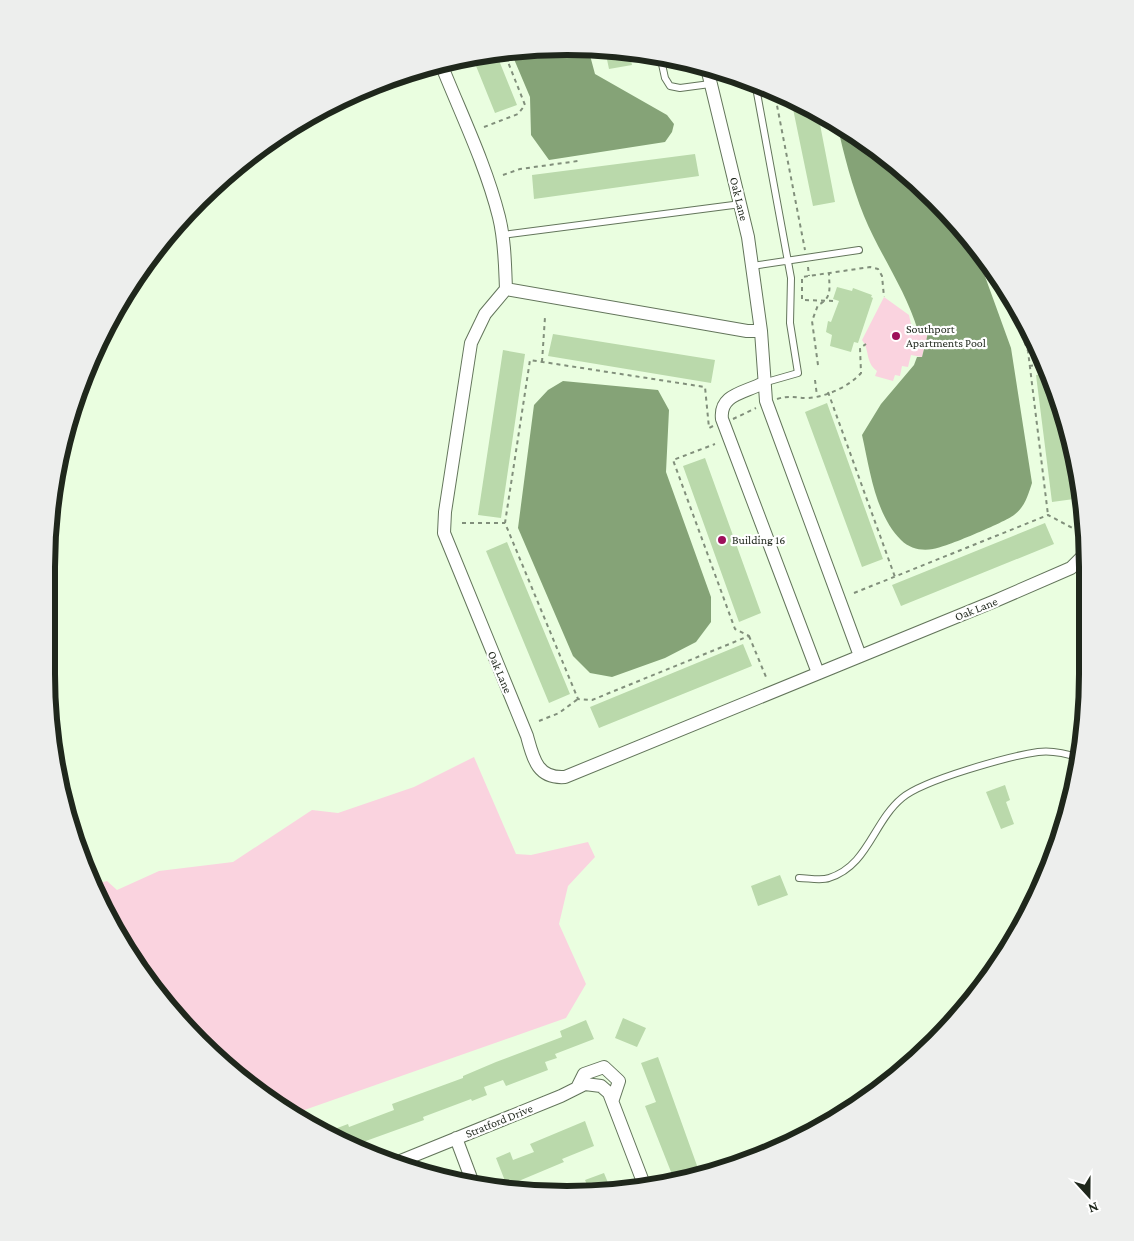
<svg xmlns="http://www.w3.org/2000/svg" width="1134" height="1241" font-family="'Crimson Pro',serif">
	<rect width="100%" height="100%" fill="#eafee0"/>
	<path fill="#fad3df" d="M884,297L909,315L912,329L928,333L922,357L911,355L908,367L902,366L900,376L895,375L893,381L875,376L877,371C865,362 870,350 862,340Z
		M474,757L516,854L531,855L588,842L595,857L568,886L559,924L586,984L566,1018L293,1114L250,1087L154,991L100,904L93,885L107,881L117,890L159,871L233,862L312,810L338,813L414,787Z"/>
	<path fill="#85a377" d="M567,46L588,48L595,74L667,115L674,124L672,132L665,142L549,160L531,135L530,97L511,52Z
		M837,124L856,134L935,199L974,246L1011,348L1032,483C1028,495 1025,507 1014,515C1005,522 944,548 933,549C922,551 910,549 901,540C875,514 870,470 862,435L881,404L914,365L917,357H922L928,333L918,331C906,290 880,255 864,216C852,186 844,155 837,124Z
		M563,381L658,390L669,410L666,472L711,597V622L696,642L665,658L612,677L590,673L573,656L518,528L534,405L548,390Z"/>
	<path fill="#bad9ab" d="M605,50L629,52L632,65L609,69Z
		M496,53L517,105L495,113L472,56Z
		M791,99L818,114L835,202L813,206Z
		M695,154L699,176L534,199L532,175Z
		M837,287L852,291L853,288L872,295L871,297L873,298L858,343L854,342L851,352L830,346L832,335L826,332L828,321L831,322L839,301L833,299Z
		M553,334L715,360L711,383L548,356Z
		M503,350L525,354L501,518L478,515Z
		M1050,373L1065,425L1074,499L1052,502L1036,375Z
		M827,403L883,559L862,567L805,412Z
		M705,458L761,613L739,622L683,466Z
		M1045,523L1054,544L901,606L892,585Z
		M507,542L570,694L549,703L486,551Z
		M743,644L752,666L599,728L590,707Z
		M1005,785L1010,800L1006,802L1014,824L1001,829L986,792Z
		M780,875L788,895L758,906L751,886Z
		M623,1018L646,1028L637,1047L615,1038Z
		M586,1020L594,1039L555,1054L557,1058L545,1062L548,1070L506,1086L503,1080L484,1087L487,1095L472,1101L471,1099L423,1117L424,1120L352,1146L337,1141L324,1133L348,1124L349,1127L394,1110L392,1104L463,1078V1076L496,1062L562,1037L560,1031Z
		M658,1057L700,1174L675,1182L645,1106L656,1102L641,1063Z
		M585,1121L594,1146L562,1159L564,1162L507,1186L496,1158L510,1152L513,1160L534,1152L530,1144Z
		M604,1173L611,1190L590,1192L585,1180Z"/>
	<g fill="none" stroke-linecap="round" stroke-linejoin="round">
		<g stroke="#63755b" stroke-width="8">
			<path id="service" d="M660,55L665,78L670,86L680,88L710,84
				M755,82L791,278L790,323L798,373L763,383
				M502,235L741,204
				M752,266L859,250
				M799,878C808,878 821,881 829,878C868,866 873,822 902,798C923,780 1010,756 1038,752C1051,750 1068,754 1080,758"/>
		</g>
		<g stroke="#63755b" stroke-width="14">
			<path id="minor" d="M441,64C461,114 486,165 499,217C505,241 505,266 506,289L485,314L471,343L445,512L444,533L527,736C533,758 537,779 565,777L995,601L1071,568L1086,553
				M707,68L748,237L761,331L766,401L860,656
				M506,289L747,331H761
				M763,383C745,393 719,394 722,419L818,673
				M578,1086L584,1074L604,1067L619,1081L613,1099
				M456,1138L474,1186
				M398,1162L561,1096L585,1084L601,1086L609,1093L645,1187"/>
		</g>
		<path stroke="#818f7b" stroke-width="2" stroke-dasharray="4 4" stroke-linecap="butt" d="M774,90L805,250
			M484,127L518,114L525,105L506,57
			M503,175L520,169L578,161
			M808,267L809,276
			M998,275L1028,351L1048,515
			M833,301L802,300V277L870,267L878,269L882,276L884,297
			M542,362L545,317
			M818,365L812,321L818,305C833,298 829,287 829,273
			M1029,366L1046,364
			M815,380L817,396
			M828,392L895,577
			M777,399C789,395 796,398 808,398C826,397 850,386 861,373L860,348L866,344
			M733,419L756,408
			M713,426L709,428L705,387L530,360L505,523L578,699L592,700L749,636L735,629L673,460L715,444
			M462,523H505
			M854,593L1048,515L1080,532
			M749,636L766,677
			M539,721L559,713L578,699"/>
		<use href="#service" stroke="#fff" stroke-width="6"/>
		<use href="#minor" stroke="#fff" stroke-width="12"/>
	</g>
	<g fill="#9e105b" stroke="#fff" stroke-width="2">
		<circle cx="896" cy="336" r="5"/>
		<circle cx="722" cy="540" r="5"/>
	</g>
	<g text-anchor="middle" stroke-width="4.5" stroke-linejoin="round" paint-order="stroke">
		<g font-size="12" fill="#1f271c" stroke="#fff">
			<text transform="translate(739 199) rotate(76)" y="4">Oak Lane</text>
			<text transform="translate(976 609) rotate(-22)" y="4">Oak Lane</text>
			<text transform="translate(500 672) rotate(67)" y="4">Oak Lane</text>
			<text transform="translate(499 1121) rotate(-22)" y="4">Stratford Drive</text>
		</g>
		<g font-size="12" fill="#1f271c" stroke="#fff" text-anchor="start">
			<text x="906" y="333">Southport<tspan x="906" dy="14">Apartments Pool</tspan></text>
			<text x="732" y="544">Building 16</text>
		</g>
	</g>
	<path d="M0 0H1134V1241H0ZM567 55H567A512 512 0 0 1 1079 567V674A512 512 0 0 1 567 1186H567A512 512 0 0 1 55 674V567A512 512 0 0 1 567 55Z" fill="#edeeed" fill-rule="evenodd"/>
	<path fill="none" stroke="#1f271c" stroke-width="6" d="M567 55H567A512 512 0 0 1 1079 567V674A512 512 0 0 1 567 1186H567A512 512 0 0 1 55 674V567A512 512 0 0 1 567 55Z"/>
	<g transform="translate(1089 1196) rotate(159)" stroke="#ffffff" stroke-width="4" paint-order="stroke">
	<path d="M0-4L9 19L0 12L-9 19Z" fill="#1f271c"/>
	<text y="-8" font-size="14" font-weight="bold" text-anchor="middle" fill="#1f271c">N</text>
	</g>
</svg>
